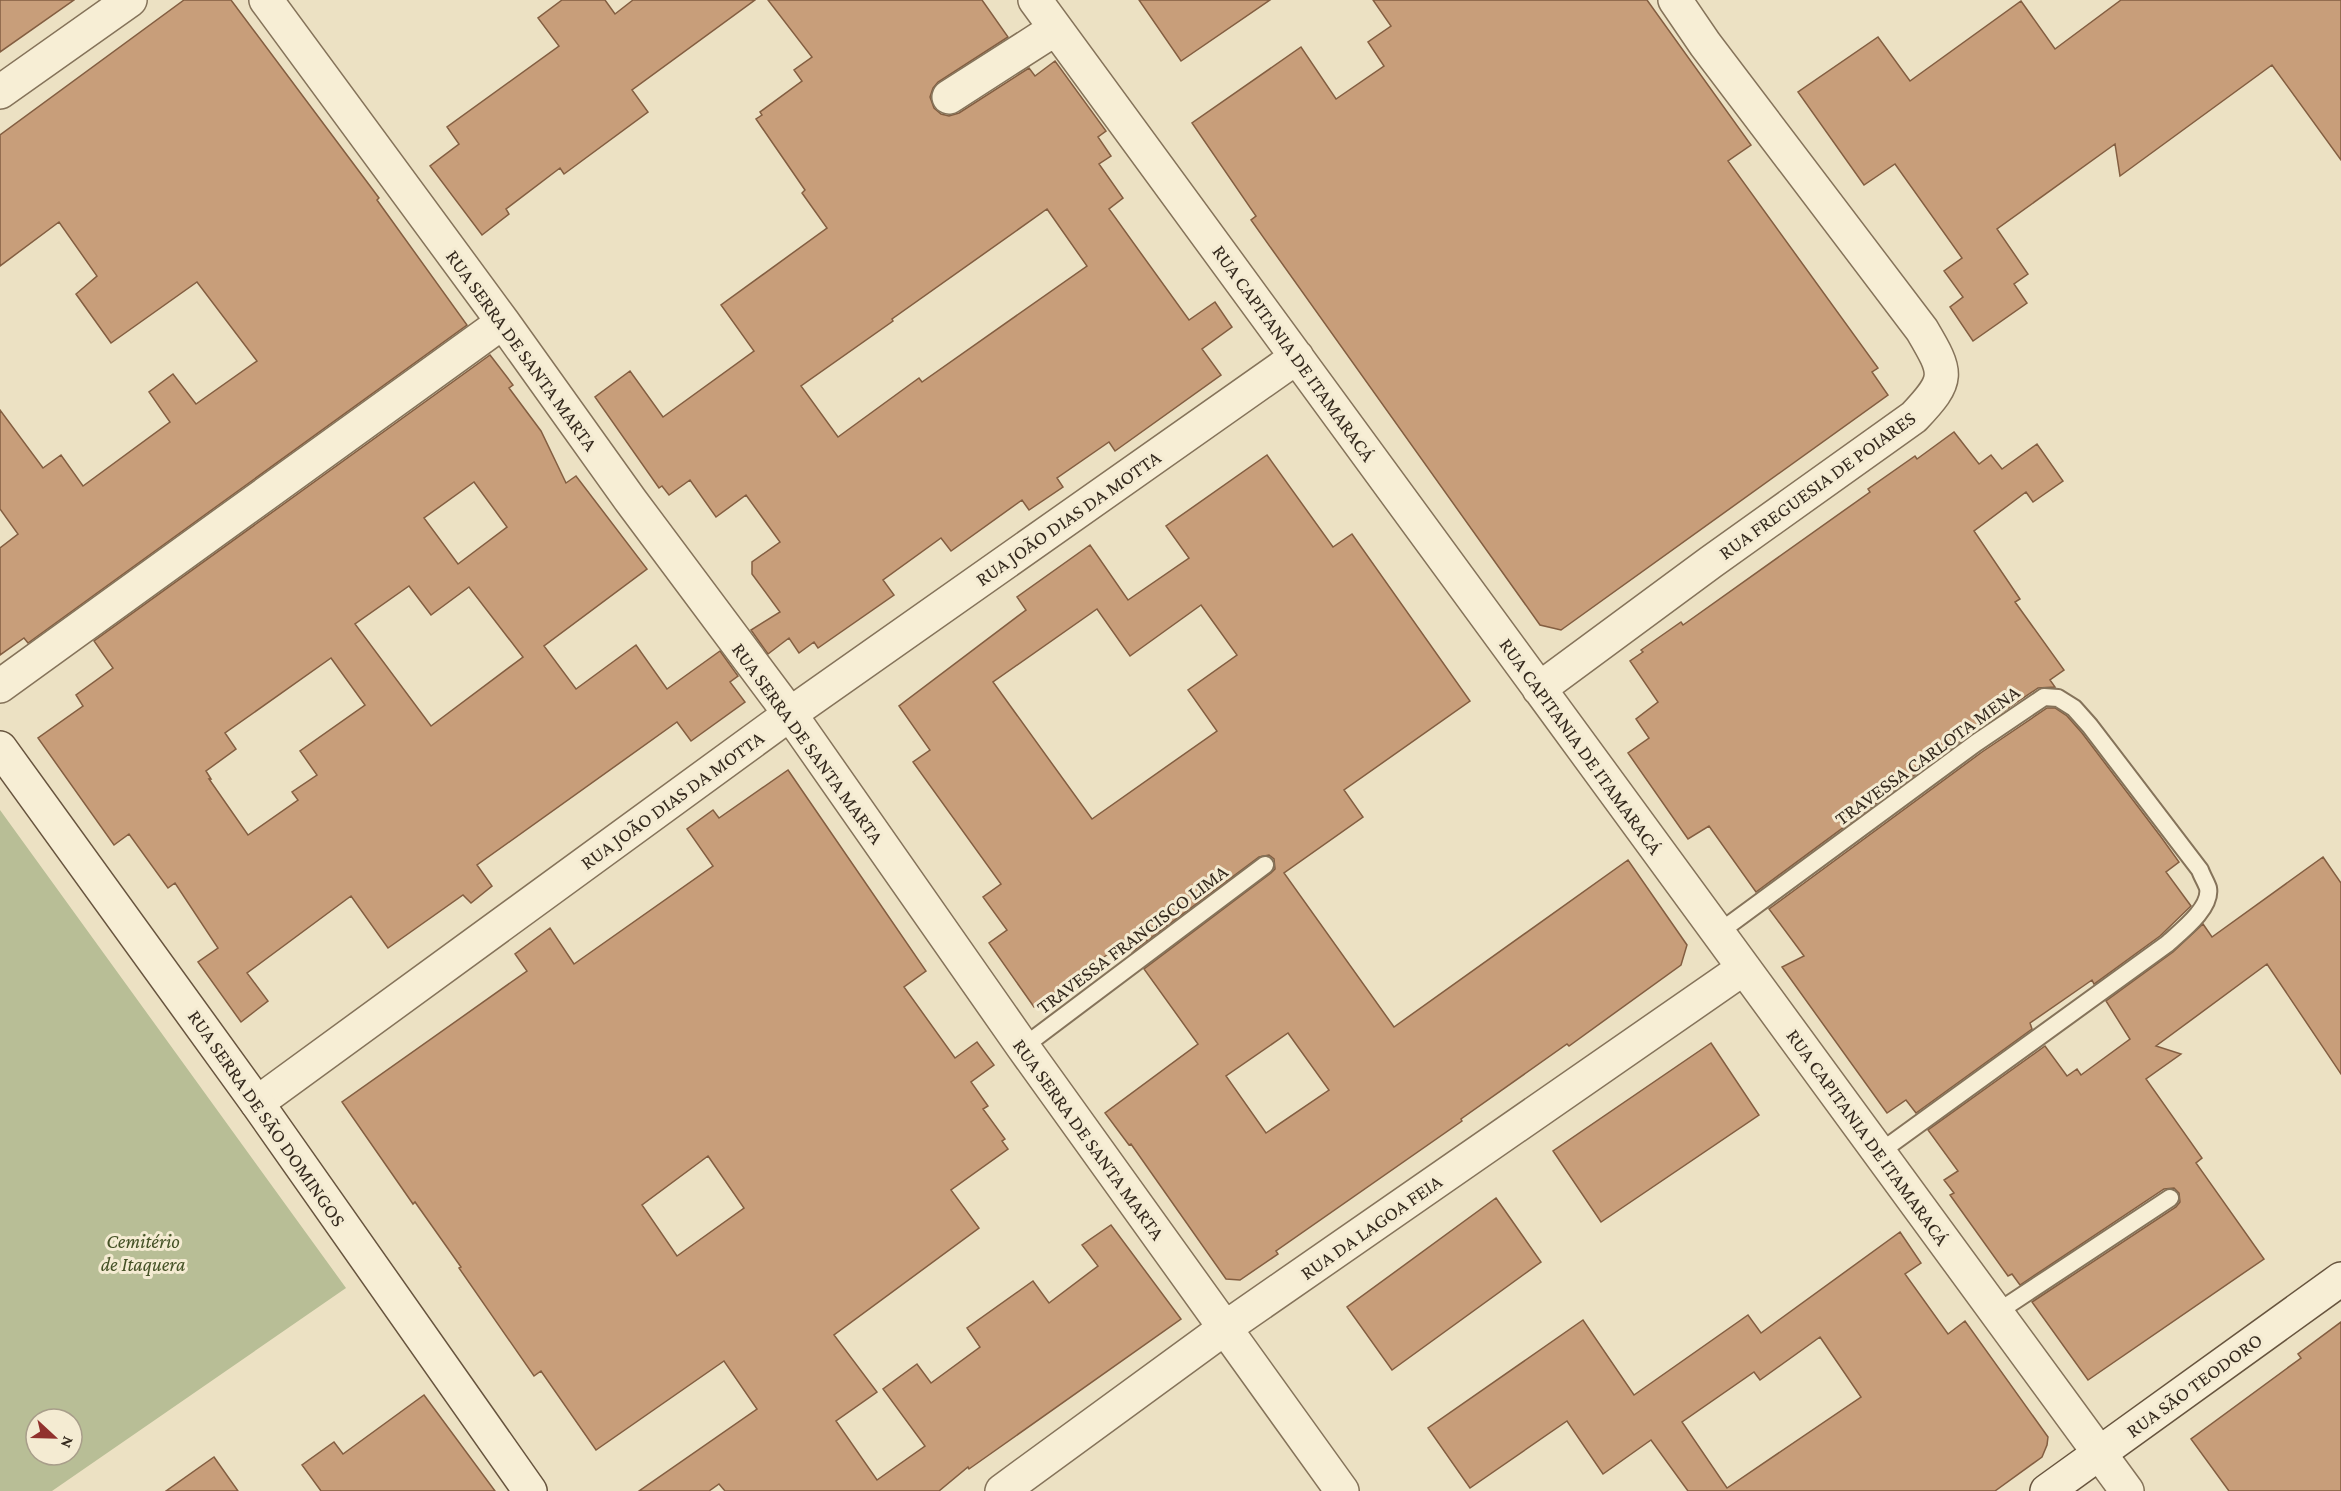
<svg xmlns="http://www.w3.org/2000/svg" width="2341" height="1491" font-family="'Crimson Pro',serif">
	<rect width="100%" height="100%" fill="#ece1c3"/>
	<path fill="#b8be96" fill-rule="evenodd" d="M0,810L346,1288L52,1491H0ZM36,1419H72V1455H36Z"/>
	<path fill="#c89e7a" stroke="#835e41" stroke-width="1.5" fill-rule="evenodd" d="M0,0H74L0,52Z
		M184,0H231L379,198L377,200L467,325L28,643L24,638L0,655V548L18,534L0,509V410L43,468L61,455L83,486L170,422L149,392L173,374L196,404L257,361L197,282L111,343L76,294L97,276L59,222L0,266V135Z
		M562,0H605L615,14L633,0H755L632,90L648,112L564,174L560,168L506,209L509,214L482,235L430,166L459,144L447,127L559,46L538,18Z
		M768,0H982L1008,37L938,82L933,88L930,97L934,108L941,114L949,116L959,113L1029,68L1035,76L1055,61L1106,131L1098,137L1111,156L1099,164L1123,198L1109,209L1189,320L1215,302L1232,327L1202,349L1221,375L1115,451L1109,442L1057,478L1063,487L1029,510L1022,500L951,551L941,538L883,580L894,595L818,648L814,642L799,653L789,638L768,654L751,630L780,612L752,574V562L780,542L746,495L716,517L690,480L669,495L662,486L659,488L595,397L630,371L663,417L754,351L721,305L827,228L802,193L805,190L756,119L762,115L760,112L802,81L794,70L812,57ZM1047,209L1087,266L922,382L919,378L838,437L801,386L893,321L892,319Z
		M1139,0H1270L1181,61Z
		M1373,0H1647L1751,145L1728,161L1878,368L1872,372L1888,395L1561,630L1540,625L1251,220L1256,216L1192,123L1301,47L1336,99L1384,66L1368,42L1391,26Z
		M2121,0H2341V160L2272,65L2120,176L2115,144L1997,229L2028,274L2014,284L2027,303L1973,341L1950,307L1963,297L1944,271L1962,258L1895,164L1864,185L1798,92L1878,37L1910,81L2021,1L2055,49Z
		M490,355L513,385L509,388L541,431L566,483L576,476L647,569L544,646L576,689L636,645L667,689L720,651L738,676L730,682L745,702L691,741L677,722L477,865L492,886L471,903L463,895L388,948L351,896L247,973L268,1001L241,1022L198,962L218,948L175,883L168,888L129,834L114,845L38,738L83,706L76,695L113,668L94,641ZM474,482L507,527L458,564L424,518ZM409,586L431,615L469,587L523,657L431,726L355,624ZM331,658L365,705L300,751L317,775L292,792L298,800L248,835L209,779H211L206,771L236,749L225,733Z
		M1954,432L1979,464L1991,455L2002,469L2037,444L2063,481L2033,502L2026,492L1974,531L2020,599L2015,602L2064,670L2050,680L2055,687L2038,688L1970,734L1756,892L1709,826L1688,839L1628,753L1649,738L1636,719L1658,702L1630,661L1643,652L1641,650L1681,622L1683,625L1870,492L1868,489L1915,456L1917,459Z
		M1267,455L1333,547L1352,534L1470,701L1344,790L1363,817L1284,873L1394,1027L1628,860L1687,945L1681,965L1569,1046L1567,1044L1461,1119L1462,1121L1276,1251L1278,1254L1240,1280L1226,1279L1131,1144L1129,1145L1105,1113L1198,1044L1144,969L1271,873L1275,869L1274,859L1269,855L1259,857L1132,952L1125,942L1034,1007L989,943L1007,930L983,897L1001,884L913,762L930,750L899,706L1026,610L1017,597L1090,545L1128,600L1189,558L1166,526ZM1201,605L1237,655L1188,690L1217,731L1092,819L993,682L1097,609L1130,656ZM1288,1033L1329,1090L1266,1133L1226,1076Z
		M2047,708H2055L2067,716L2082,733L2161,837L2179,862L2166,872L2191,906L2160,936L2094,984L2092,980L2030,1023L2032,1029L1916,1113L1906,1100L1887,1113L1782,967L1804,956L1769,909L1982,752Z
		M788,770L926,971L904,987L955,1058L977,1042L994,1065L971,1082L988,1106L983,1109L1005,1139L1002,1141L1008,1149L951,1190L979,1228L834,1335L877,1392L836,1421L877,1480L925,1446L883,1389L917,1364L931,1383L980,1347L967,1328L1033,1281L1049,1303L1098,1266L1082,1245L1111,1225L1181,1319L969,1469L968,1467L939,1491H725L719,1484L709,1491H639L757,1409L724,1361L596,1450L541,1371L534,1376L459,1268L461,1267L415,1202L413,1204L342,1102L527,971L515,954L550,928L574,964L713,866L687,829L713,810L719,818ZM708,1156L744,1208L677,1256L642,1205Z
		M2323,857L2341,883V1074L2267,964L2156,1046L2181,1054L2146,1079L2202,1158L2196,1163L2264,1259L2088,1380L2032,1302L2176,1207L2180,1202L2179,1193L2174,1188L2164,1189L2020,1285L2012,1274L2008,1276L1950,1195L1954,1193L1944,1180L1958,1171L1928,1130L2045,1046L2067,1076L2077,1069L2081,1075L2130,1039L2106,1001L2173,952L2203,924L2212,937Z
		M1711,1043L1759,1115L1601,1222L1553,1151Z
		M1496,1198L1541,1262L1392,1370L1347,1307Z
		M1900,1232L1921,1263L1905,1274L1948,1334L1965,1321L2048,1437L2047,1445L2042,1457L1995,1491H1688L1651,1440L1603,1474L1567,1421L1470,1488L1428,1428L1583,1320L1634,1395L1748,1315L1761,1333ZM1820,1337L1861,1397L1727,1488L1682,1422L1754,1372L1760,1380Z
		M2341,1322V1491H2229L2191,1439L2301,1358L2298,1354Z
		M424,1395L495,1491H321L302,1465L334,1442L343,1454Z
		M214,1457L238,1491H166Z"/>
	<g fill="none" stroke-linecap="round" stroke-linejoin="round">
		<g stroke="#85735a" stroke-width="20">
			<path id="service" d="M1718,933L1976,743L2044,697L2058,698L2074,708L2090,726L2200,870C2202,876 2206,882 2208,888C2212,908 2180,932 2167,944L1880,1152
				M1023,1047L1265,865
				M1996,1313L2170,1198"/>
		</g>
		<g stroke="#85735a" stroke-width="36">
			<path id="minor" d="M266,0L503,322L631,501L790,714L1023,1047L1342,1491
				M1035,0L2127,1491
				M0,92L130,0
				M949,97L1055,29
				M0,686L503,322
				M1539,689L1711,562L1914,417C1950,379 1948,374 1922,330L1705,44L1675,0
				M257,1103L790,714L1297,357
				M1002,1491L1225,1328L1744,968"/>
		</g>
		<g stroke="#67543e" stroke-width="36">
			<path id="secondary" d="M0,748L257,1103L530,1491
				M2047,1491L2341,1279"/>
		</g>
		<use href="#service" stroke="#f7eed5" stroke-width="16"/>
		<use href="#minor" stroke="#f7eed5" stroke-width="33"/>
		<use href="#secondary" stroke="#f7eed5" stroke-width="33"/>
	</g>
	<g text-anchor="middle" stroke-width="6" stroke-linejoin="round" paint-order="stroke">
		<g font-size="20" fill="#352a1e" stroke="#f4ebd2">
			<text transform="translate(522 350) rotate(54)" y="7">RUA SERRA DE SANTA MARTA</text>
			<text transform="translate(1294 353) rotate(54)" y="7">RUA CAPITANIA DE ITAMARACÁ</text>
			<text transform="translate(1817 485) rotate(-36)" y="7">RUA FREGUESIA DE POIARES</text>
			<text transform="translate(1068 518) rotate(-35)" y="7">RUA JOÃO DIAS DA MOTTA</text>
			<text transform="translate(808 743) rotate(54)" y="7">RUA SERRA DE SANTA MARTA</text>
			<text transform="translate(1581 746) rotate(54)" y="7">RUA CAPITANIA DE ITAMARACÁ</text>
			<text transform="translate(1927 755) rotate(-36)" y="7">TRAVESSA CARLOTA MENA</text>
			<text transform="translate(672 800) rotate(-36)" y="7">RUA JOÃO DIAS DA MOTTA</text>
			<text transform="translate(1132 939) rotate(-37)" y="7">TRAVESSA FRANCISCO LIMA</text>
			<text transform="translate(267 1118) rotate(55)" y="7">RUA SERRA DE SÃO DOMINGOS</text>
			<text transform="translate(1868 1137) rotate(54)" y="7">RUA CAPITANIA DE ITAMARACÁ</text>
			<text transform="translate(1089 1139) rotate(54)" y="7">RUA SERRA DE SANTA MARTA</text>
			<text transform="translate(1371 1227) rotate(-35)" y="7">RUA DA LAGOA FEIA</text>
			<text transform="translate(2194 1385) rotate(-36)" y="7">RUA SÃO TEODORO</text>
		</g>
		<g font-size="20" font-style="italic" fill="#445125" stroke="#f4ebd2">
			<text x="143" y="1248">Cemitério<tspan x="143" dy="23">de Itaquera</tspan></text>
		</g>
	</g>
	<g transform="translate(54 1437) rotate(112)"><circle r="28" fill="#f4ebd2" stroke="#a89e8a" stroke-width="1.5"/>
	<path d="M0-4.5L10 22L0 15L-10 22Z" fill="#91312d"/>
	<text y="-9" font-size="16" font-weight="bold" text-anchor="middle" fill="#352a1e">N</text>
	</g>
</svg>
